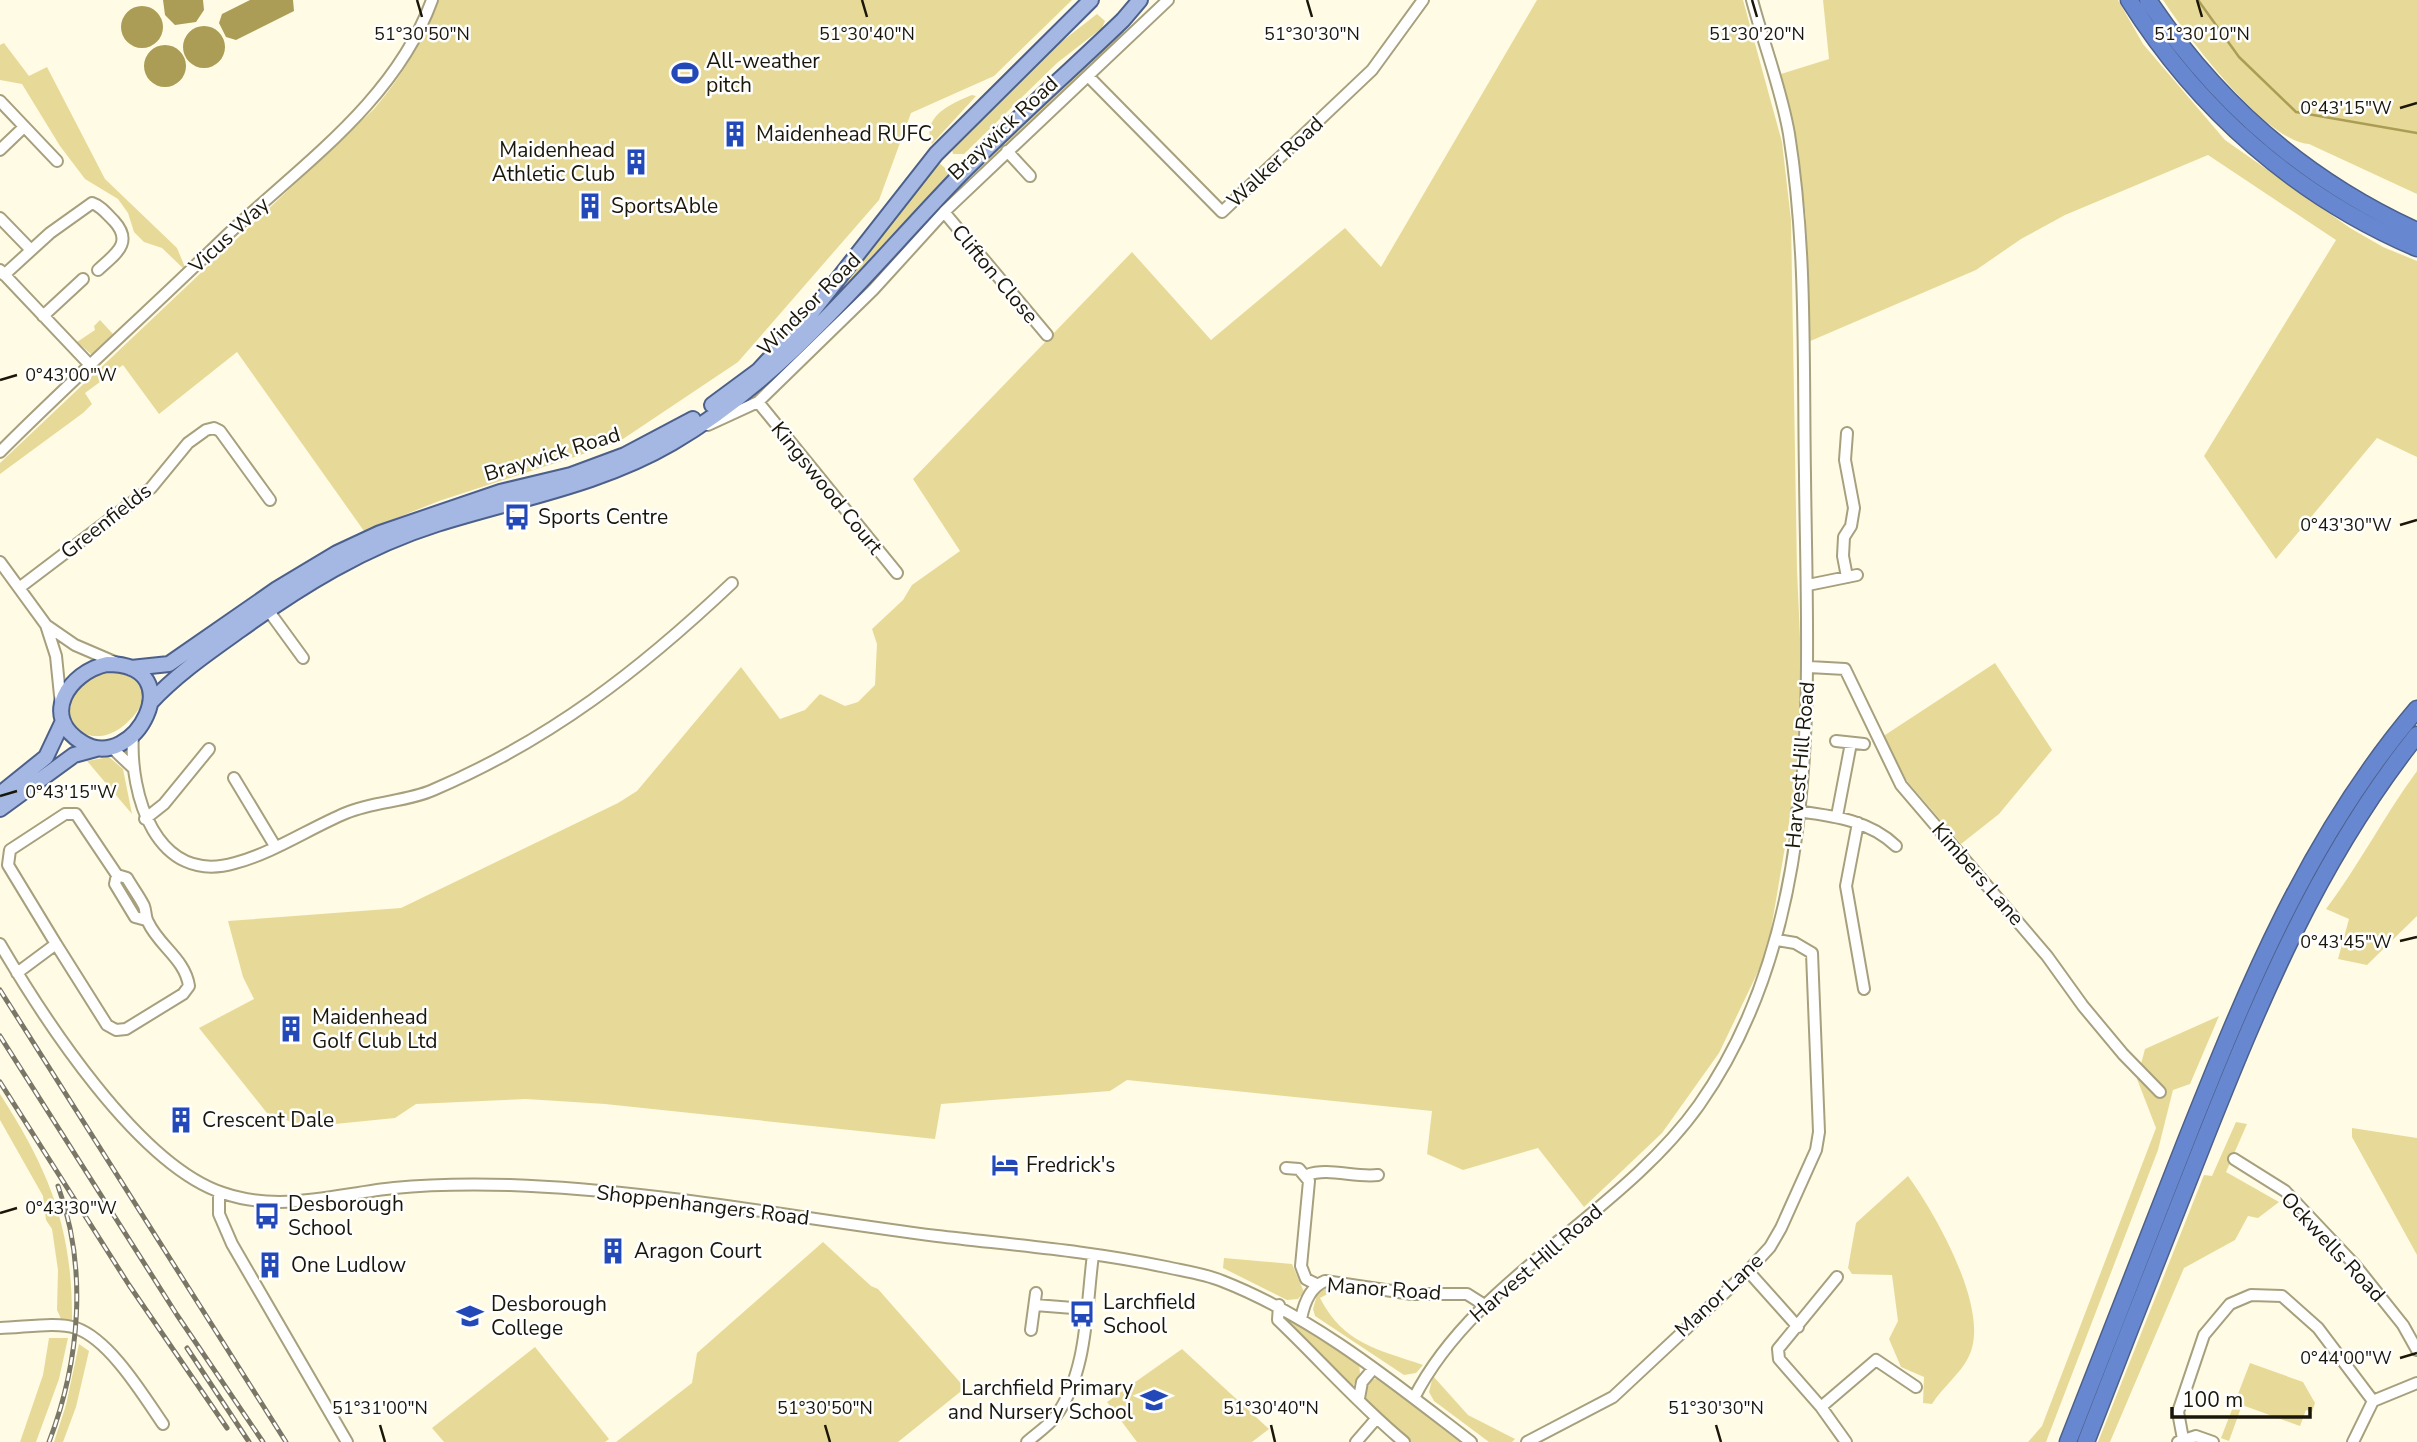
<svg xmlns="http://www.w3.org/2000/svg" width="2417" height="1442" font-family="'Nunito Sans',sans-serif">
	<rect width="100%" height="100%" fill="#fffbe5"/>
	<path fill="#e7da98" d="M439,0H1072L994,76L911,113L879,200L738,362L617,443L439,501L364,531L237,352L159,414L123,365L85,393L92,404L83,413L0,474V463L374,109C402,76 424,40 439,0Z
		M1537,0H1743L1782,142L1791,220L1797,569L1802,684L1795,788L1767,953L1719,1053L1662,1133L1584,1207L1538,1148L1463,1170L1427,1154L1432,1111L1127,1080L1110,1091L941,1104L935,1139L605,1104L526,1099L416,1104L395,1118L305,1127L267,1113L199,1028L254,999L243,977L228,921L401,908L618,803L637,791L741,667L780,719L805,710L820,694L845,706L858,702L875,685L877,644L872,629L903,600L912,585L960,551L913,479L1132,252L1211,340L1345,228L1381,267Z
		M1823,0H2118L2143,44L2225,140L2350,228L2383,247L2417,261V457L2377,438L2276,559L2204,456L2336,240L2208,155L2065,215L2021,239L1976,270L1808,342L1806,218L1796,142L1781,74L1829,59Z
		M2163,0H2417V194L2309,144C2266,142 2187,36 2163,0Z
		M1097,14L1105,21L1102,28L1057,63L964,154H953L951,146L985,117L998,91Z
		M1123,28L1125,35L975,174L970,172Z
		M4,43L29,76L47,67L105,179L177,248L187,272L162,248L144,242L134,232L128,213L118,199L85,179L60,146L22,84L0,80V45Z
		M972,95L976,96L932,144C920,117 952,103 972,95Z
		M937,161L953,175L883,252L781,355Z
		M100,320L113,334L92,355L77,342L95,330L94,326Z
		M1995,663L2052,750L1999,814L1961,844L1906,780L1882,737Z
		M102,672C125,671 141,677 144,701C128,728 103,748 73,728L68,707L77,683Z
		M109,757L123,769L132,814L87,761Z
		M2417,771V916L2367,965L2338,959L2349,919L2326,909C2359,865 2384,816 2417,771Z
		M2219,1016L2190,1084L2173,1090L2158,1150L2046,1442H2028L2042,1426L2156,1128L2137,1079L2145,1049Z
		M0,1094C50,1172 73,1229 72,1323L62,1321L57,1310L58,1270L52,1229L46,1220L43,1196L0,1120Z
		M2236,1122L2247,1124L2226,1172L2279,1202L2258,1218L2248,1216L2235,1240L2184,1268L2110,1442H2098L2204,1175L2212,1176Z
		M2352,1128L2417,1138V1255L2352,1137Z
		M1908,1176C1935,1213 1993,1313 1968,1358C1960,1374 1942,1388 1932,1404L1923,1403L1924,1377L1901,1367L1889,1339L1898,1321L1892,1275L1852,1274L1848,1268L1856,1223Z
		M823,1242L871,1286L878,1289L965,1388L898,1442H616L692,1383L697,1353Z
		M1224,1258L1292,1264L1304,1292L1298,1299L1287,1300L1223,1268Z
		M1325,1288L1337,1289L1320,1298C1344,1344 1377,1349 1423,1365L1416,1373L1404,1375L1315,1316L1313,1309L1318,1291Z
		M1285,1312L1359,1364L1360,1373L1352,1388L1281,1318Z
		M49,1338H68L59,1379L36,1442H20L43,1375Z
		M79,1344L89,1351L76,1407L63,1442H54L66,1405Z
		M535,1347L609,1439L605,1442H444L432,1428Z
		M1182,1349L1269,1429L1252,1442H1137L1107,1402Z
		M2250,1363L2303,1382L2315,1403L2312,1412L2306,1410L2300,1426L2242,1405L2229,1441L2221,1438Z
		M1433,1376L1468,1415L1515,1439L1512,1442H1489L1434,1401L1429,1392Z
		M1377,1378L1463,1442H1411L1363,1398C1364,1387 1367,1381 1377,1378Z"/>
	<path fill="#ab9d55" d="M163,0H203L204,10L196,22L175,25L165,15Z
		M250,0H293L294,11L236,40L226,37L219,23L222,14Z
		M121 27a21 21 0 1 1 42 0a21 21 0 1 1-42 0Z
		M183 47a21 21 0 1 1 42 0a21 21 0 1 1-42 0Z
		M144 66a21 21 0 1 1 42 0a21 21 0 1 1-42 0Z"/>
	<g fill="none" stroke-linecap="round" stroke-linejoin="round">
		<path stroke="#ab9d55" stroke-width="2.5" d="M2198,0L2239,57L2296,112L2417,133"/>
		<g stroke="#a7a07e" stroke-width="14">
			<path id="minor" d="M1089,77L1222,212L1372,70L1423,0
				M0,101L57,161
				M0,150L24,127
				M1007,151L1030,176
				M944,212L1047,335
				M0,218L31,250
				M0,270L90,365
				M4,275L50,233L92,203C101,206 107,214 114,221C134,243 115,254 98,270
				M43,316L83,279
				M758,402L897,573
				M708,425L758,402L873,290L944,212L1168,0
				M1847,433L1845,460L1854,508L1851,526L1844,537L1843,556L1847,577
				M0,452C73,379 150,310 224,238C300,166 395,102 432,0
				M0,562L46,625L56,656L61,705
				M1808,585L1857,575
				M19,588L151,488L188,443L206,430L214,428L220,431L270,500
				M268,610L303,658
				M46,625L75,645L117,663
				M1809,667L1845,669L1901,785L2047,956L2083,1006L2123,1054L2160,1092
				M133,734C129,794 156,886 235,863C273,853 310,828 346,813C374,801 406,802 433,790C550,740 640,670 732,583
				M1836,741L1864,744
				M111,747L132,767
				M234,778L275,846
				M1797,811C1833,816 1869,820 1896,846
				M1837,816L1851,743
				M145,819L164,804L209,749
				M1858,823L1846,886L1864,989
				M117,875L115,884L135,917L146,920
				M0,944C44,1019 138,1165 223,1193C281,1213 336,1194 394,1188C433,1184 471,1184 510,1185C653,1190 795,1218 937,1236C1013,1245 1091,1251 1166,1267C1184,1271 1205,1274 1222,1281C1314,1317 1393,1382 1471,1442
				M17,973L56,944L8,865L10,850L65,814H76L117,875L127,878C132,887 139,896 144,906C146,911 145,917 148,922C159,946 185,959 189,986L183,994L126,1029L116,1030L107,1025L56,944
				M2234,1159L2285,1191L2355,1265L2403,1325L2417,1350
				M1286,1168L1299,1169L1309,1181L1301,1266L1306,1279L1316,1284
				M1307,1175C1328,1167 1355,1178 1378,1175
				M219,1192V1214L232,1244L347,1442
				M1748,1271L1798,1327
				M1837,1277L1778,1349L1779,1359L1821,1407L1846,1442
				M1035,1305L1086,1309
				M1279,1305L1278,1320C1320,1360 1359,1405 1404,1442
				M1301,1319C1304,1303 1310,1287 1325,1281L1412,1294H1467L1486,1306
				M0,1328C21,1328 57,1321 76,1328C110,1340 143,1395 163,1424
				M1031,1330L1036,1293
				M1359,1398L1362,1382L1373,1369
				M1414,1398C1474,1279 1621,1215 1699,1105C1826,925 1807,684 1805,475C1803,361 1807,247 1789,134C1781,88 1764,45 1752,0
				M1821,1407L1876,1360L1916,1387
				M2183,1439L2178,1412L2204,1335L2230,1304L2251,1295L2282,1296L2318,1328L2373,1401
				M1027,1442C1036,1434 1048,1426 1055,1417C1088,1373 1086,1307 1093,1255
				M1356,1442L1376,1419
				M1527,1442L1613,1397L1748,1271L1770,1247L1781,1228L1816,1150L1819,1132L1812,953L1795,943L1777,940
				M2178,1442L2196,1436L2213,1442
				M2353,1442L2373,1401L2417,1383"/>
		</g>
		<g stroke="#4c608b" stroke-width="18">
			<path id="major" d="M712,405L758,371L809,316L936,154L1091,0
				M107,664C193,664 134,774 83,743C39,717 69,672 107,664Z
				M131,668L169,664L277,589L337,553L380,533L500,492L571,475L625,455L693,419
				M150,703C177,674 208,653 240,630C301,586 364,547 437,524C516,499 600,485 672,443C787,376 868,270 960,175C1012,122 1069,72 1123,20L1140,0
				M0,794L46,757L63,721
				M0,809L74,755L96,749"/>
		</g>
		<g stroke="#4c608b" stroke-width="19">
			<path id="highway" d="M2129,0C2198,110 2297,197 2417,248
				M2148,0C2216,102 2305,180 2417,231
				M2068,1442C2107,1342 2147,1242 2186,1141C2247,988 2308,837 2417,709
				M2086,1442C2124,1343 2163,1245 2202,1146C2260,1000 2318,859 2417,735"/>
		</g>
		<use href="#minor" stroke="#fff" stroke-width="10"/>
		<use href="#major" stroke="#a4b8e3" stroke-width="14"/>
		<use href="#highway" stroke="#6788d1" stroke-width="16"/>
		<g stroke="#7a7766" stroke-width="5">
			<path id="rail" d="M0,990L286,1442
				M0,1036L177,1315L263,1442
				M0,1082L129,1285L227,1428
				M187,1348L249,1442
				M49,1442C80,1361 88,1268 58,1186"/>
		</g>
		<use href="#rail" stroke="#fff" stroke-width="2.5" stroke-dasharray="8" stroke-linecap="butt"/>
	</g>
	<path fill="none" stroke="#1a170a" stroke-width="2.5" d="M417,0L422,17M862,0L867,17M1307,0L1312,17M1752,0L1757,17M2197,0L2202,17M2400,108L2417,103M0,380L17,375M2400,525L2417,520M0,796L17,791M2400,941L2417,937M0,1213L17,1208M2400,1358L2417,1353M380,1425L385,1442M825,1425L830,1442M1271,1425L1275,1442M1716,1425L1721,1442"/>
	<defs>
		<g id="stadium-bare" transform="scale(2.1)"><path d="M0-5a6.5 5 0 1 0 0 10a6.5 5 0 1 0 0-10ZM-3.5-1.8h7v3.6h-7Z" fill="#2249b7" stroke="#fff" stroke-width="2.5" paint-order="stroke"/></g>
		<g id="building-bare" transform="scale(2.1)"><path d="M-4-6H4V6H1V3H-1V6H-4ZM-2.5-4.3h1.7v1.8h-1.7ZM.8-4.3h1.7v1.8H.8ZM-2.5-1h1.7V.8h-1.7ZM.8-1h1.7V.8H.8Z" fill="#2249b7" stroke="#fff" stroke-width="2.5" paint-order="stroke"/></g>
		<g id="bus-bare" transform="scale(2.1)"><path d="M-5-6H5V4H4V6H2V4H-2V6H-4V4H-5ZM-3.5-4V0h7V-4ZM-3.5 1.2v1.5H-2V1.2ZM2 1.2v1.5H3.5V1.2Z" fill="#2249b7" stroke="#fff" stroke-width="2.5" paint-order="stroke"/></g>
		<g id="hotel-bare" transform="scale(2.1)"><path d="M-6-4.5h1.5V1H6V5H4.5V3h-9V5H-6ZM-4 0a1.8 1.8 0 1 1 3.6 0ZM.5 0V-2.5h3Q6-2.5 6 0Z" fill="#2249b7" stroke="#fff" stroke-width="2.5" paint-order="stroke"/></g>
		<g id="school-bare" transform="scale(2.1)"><path d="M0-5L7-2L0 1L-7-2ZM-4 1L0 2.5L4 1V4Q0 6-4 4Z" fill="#2249b7" stroke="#fff" stroke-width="2.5" paint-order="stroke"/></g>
	</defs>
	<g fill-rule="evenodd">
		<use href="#stadium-bare" x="685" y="73"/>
		<use href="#building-bare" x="735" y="134"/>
		<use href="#building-bare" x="636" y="162"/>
		<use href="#building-bare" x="590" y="206"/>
		<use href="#bus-bare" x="517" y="517"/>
		<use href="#building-bare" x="291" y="1029"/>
		<use href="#building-bare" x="181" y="1120"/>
		<use href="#hotel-bare" x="1005" y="1165"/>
		<use href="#bus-bare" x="267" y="1216"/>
		<use href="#building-bare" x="613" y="1251"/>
		<use href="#building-bare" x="270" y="1265"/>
		<use href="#bus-bare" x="1082" y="1314"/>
		<use href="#school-bare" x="470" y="1316"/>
		<use href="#school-bare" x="1154" y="1400"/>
	</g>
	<g text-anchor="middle" stroke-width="5" stroke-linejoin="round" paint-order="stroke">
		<g font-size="21" fill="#1a170a" stroke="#fff" text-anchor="start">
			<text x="706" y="68">All-weather<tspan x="706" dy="24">pitch</tspan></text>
			<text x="756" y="141">Maidenhead RUFC</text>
			<text x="615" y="157" text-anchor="end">Maidenhead<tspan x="615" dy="24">Athletic Club</tspan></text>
			<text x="611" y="213">SportsAble</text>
			<text x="538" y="524">Sports Centre</text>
			<text x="312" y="1024">Maidenhead<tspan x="312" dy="24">Golf Club Ltd</tspan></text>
			<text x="202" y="1127">Crescent Dale</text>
			<text x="1026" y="1172">Fredrick's</text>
			<text x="288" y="1211">Desborough<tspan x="288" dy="24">School</tspan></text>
			<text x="634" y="1258">Aragon Court</text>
			<text x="291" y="1272">One Ludlow</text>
			<text x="1103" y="1309">Larchfield<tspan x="1103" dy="24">School</tspan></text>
			<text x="491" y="1311">Desborough<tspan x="491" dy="24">College</tspan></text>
			<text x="1133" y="1395" text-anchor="end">Larchfield Primary<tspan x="1133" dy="24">and Nursery School</tspan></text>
		</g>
		<g font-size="21" fill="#1a170a" stroke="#fff">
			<text transform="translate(1003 128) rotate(-43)" y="7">Braywick Road</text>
			<text transform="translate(1275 162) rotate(-43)" y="7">Walker Road</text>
			<text transform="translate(229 235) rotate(-43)" y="7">Vicus Way</text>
			<text transform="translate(995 274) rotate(50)" y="7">Clifton Close</text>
			<text transform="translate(809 304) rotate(-45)" y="7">Windsor Road</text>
			<text transform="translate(552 454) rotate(-17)" y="7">Braywick Road</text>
			<text transform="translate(827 488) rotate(51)" y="7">Kingswood Court</text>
			<text transform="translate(106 521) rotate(-38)" y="7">Greenfields</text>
			<text transform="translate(1800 765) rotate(-85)" y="7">Harvest Hill Road</text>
			<text transform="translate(1978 874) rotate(49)" y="7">Kimbers Lane</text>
			<text transform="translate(703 1205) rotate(7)" y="7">Shoppenhangers Road</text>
			<text transform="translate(2333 1247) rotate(47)" y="7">Ockwells Road</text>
			<text transform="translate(1536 1263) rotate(-41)" y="7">Harvest Hill Road</text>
			<text transform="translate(1384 1289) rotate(4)" y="7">Manor Road</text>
			<text transform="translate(1719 1295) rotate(-43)" y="7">Manor Lane</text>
		</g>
	</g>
	<g font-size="18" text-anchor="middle" fill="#1a170a" stroke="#fff" stroke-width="5" stroke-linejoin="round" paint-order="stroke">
		<text x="422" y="40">51°30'50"N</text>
		<text x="867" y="40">51°30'40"N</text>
		<text x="1312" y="40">51°30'30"N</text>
		<text x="1757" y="40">51°30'20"N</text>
		<text x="2202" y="40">51°30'10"N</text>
		<text x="2346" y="114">0°43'15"W</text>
		<text x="71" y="381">0°43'00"W</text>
		<text x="2346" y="531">0°43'30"W</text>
		<text x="71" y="798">0°43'15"W</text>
		<text x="2346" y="948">0°43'45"W</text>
		<text x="71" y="1214">0°43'30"W</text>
		<text x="2346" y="1364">0°44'00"W</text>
		<text x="380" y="1414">51°31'00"N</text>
		<text x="825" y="1414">51°30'50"N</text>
		<text x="1271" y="1414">51°30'40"N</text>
		<text x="1716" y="1414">51°30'30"N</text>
	</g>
	<path d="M2172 1407v10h138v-10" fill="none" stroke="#1a170a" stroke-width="3.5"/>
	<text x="2182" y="1407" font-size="21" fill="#1a170a" stroke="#ffffff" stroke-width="5" paint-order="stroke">100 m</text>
</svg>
